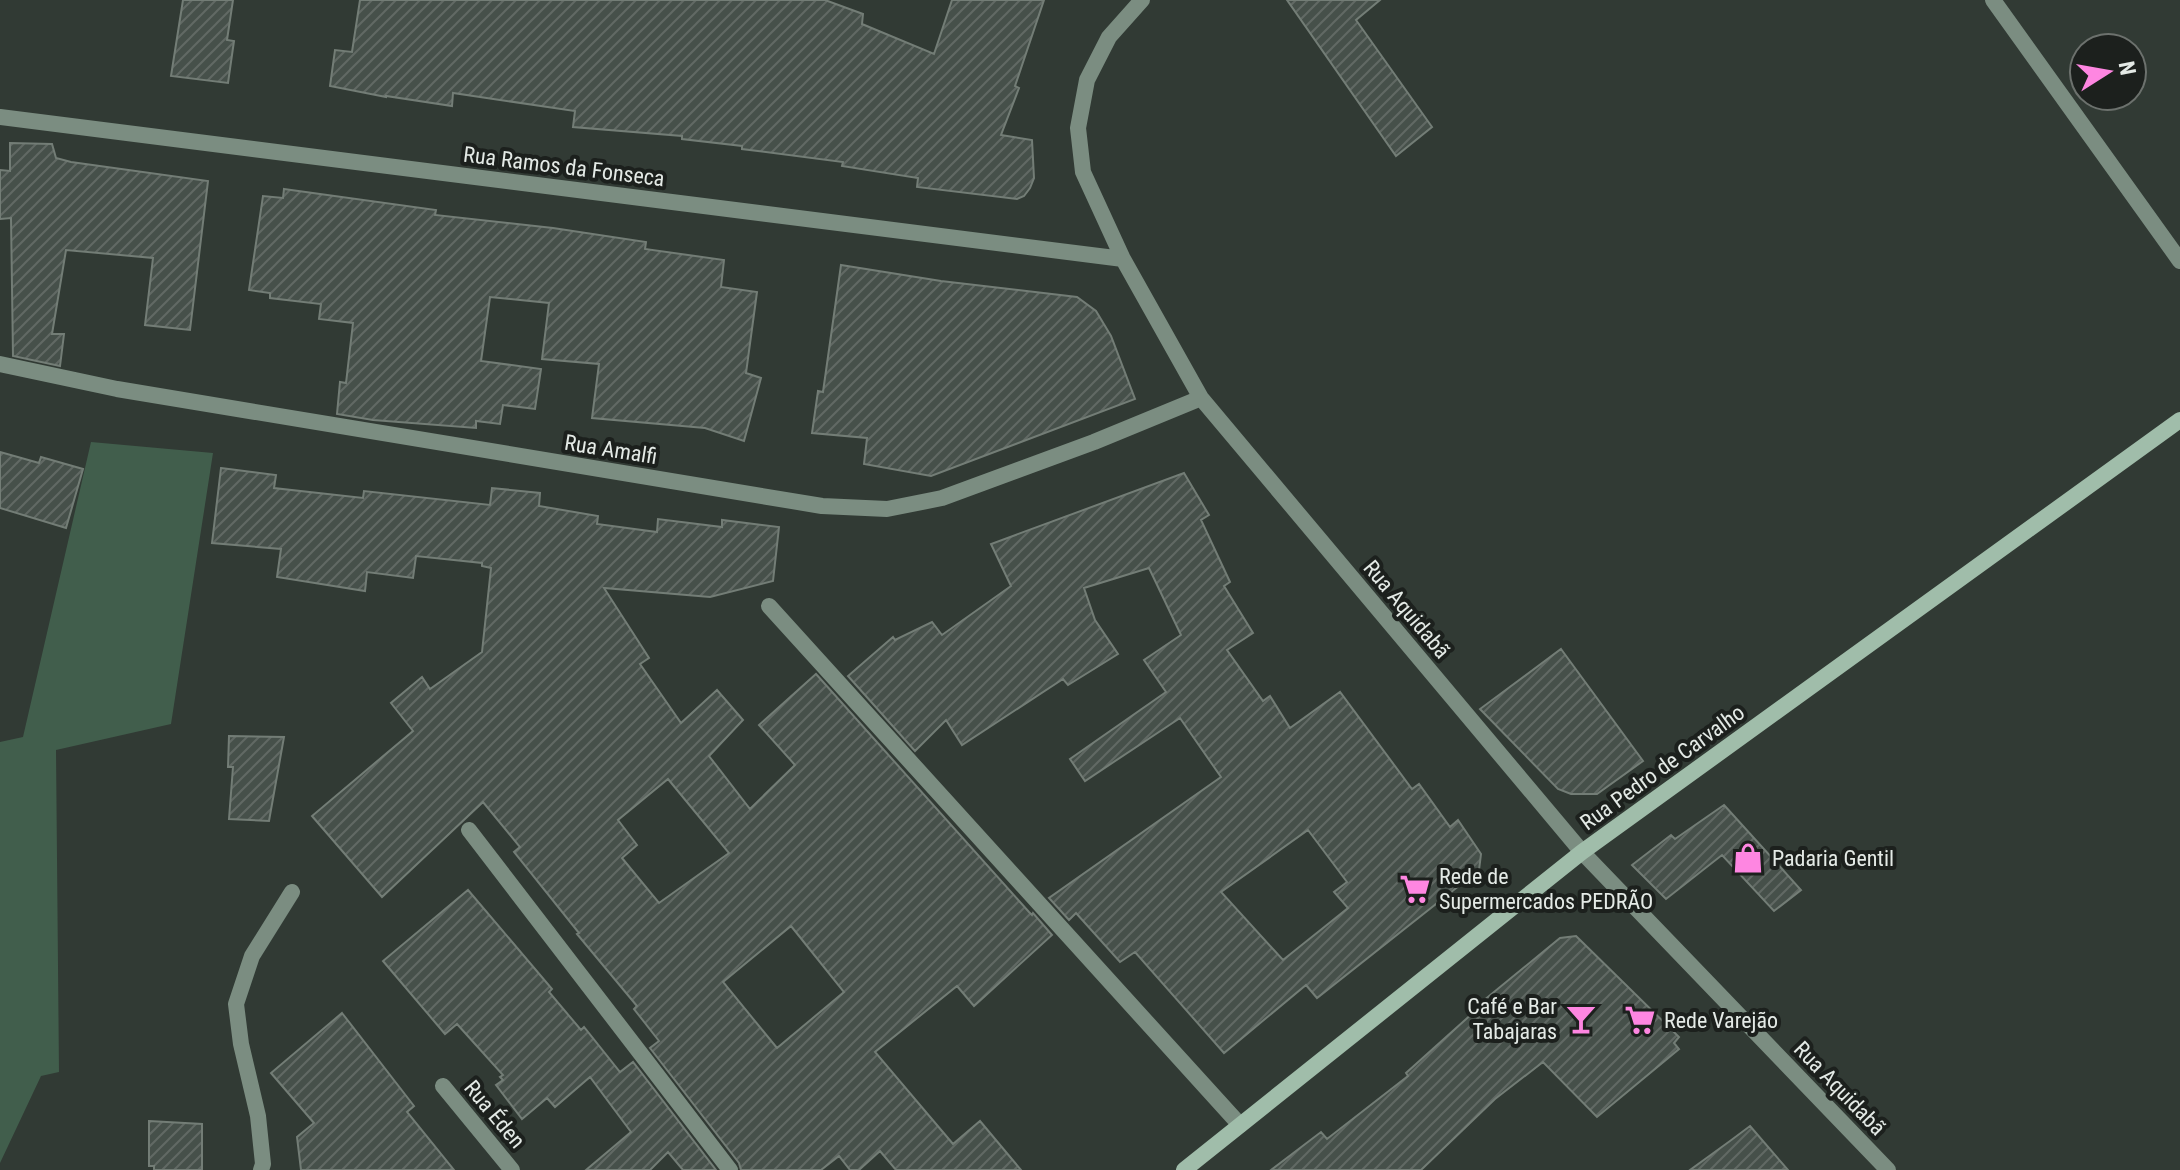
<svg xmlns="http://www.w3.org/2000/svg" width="2180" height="1170" font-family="'Roboto Condensed',sans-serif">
	<defs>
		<pattern id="building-hatch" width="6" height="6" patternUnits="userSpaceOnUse" patternTransform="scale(2)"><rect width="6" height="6" fill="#46504a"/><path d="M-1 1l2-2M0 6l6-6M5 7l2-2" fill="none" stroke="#616964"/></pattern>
	</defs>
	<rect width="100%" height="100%" fill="#313a34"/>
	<path fill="#415e4c" d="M91,442L213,453L171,724L56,750L59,1072L41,1076L0,1163V742L23,737Z"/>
	<path fill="url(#building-hatch)" stroke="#737d76" stroke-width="2" fill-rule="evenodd" d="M183,0H233L227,40L234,41L228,83L171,76Z
		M360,0H825L863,14L862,24L934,54L952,0H1044L1015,86L1019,88L1001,135L1032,140L1034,178L1030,188L1024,196L1017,199L917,187L918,178L842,166L843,162L742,149V146L682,139V136L573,127L575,111L453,93L452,106L386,96V97L330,86L335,50L352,52Z
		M1287,0H1380L1356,20L1432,127L1396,156Z
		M10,143L52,144L56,158L71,162L208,181L190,330L145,325L153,258L66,250L52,334H64L60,366L13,356L11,218L0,219V170L10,171Z
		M284,189L436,210L435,215L553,228L646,242L645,249L724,260L721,287L757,292L746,373L761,378L744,441L705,428L592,418L599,364L542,359L549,303L490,297L481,361L541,369L535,409L503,405L500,424L476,421V428L373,420L337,414L340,382L346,383L353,323L319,319L321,304L270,298V293L249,290L263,196L283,198Z
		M841,265L941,281L1077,297L1096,311L1111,336L1135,399L931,476L864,464L867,438L812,433L818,391L823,392Z
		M0,452L39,463L41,457L83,469L66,528L0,508Z
		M221,468L276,475L274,488L363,498L364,491L490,505L492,488L540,493L539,506L598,516L597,524L657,532L658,519L722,527V520L779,527L773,581L710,597L604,588L649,658L640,664L681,723L717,690L743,720L709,756L750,809L795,765L759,725L816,674L1029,912L1032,915L1033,913L1052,935L974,1006L957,986L875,1052L953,1144L980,1121L1021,1170H896L880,1151L859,1170H850L839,1156L821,1170H741L739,1163L650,1048L659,1041L634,1009L637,1006L577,934L579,933L514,852L520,847L483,802L382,897L312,816L413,731L391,703L422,677L430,689L482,652L491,568L482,566V563L416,556L413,578L367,572L365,591L277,577L281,549L212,543ZM668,779L729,853L659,903L622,858L637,845L618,820ZM791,926L844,992L777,1048L723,982Z
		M1184,473L1209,515L1201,520L1230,582L1224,586L1253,633L1227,650L1263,701L1270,696L1290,728L1340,692L1412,789L1419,784L1450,827L1458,820L1481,854L1479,870L1317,998L1306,985L1224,1053L1135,952L1120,962L1076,913L1069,920L1049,898L1221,777L1180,718L1085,781L1070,759L1166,692L1144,660L1181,635L1149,568L1084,588L1095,620L1118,654L1068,685L1063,679L962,745L946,720L915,751L848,676L893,637L895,640L932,622L942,635L1011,586L991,544ZM1308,830L1347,882L1334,892L1348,908L1283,960L1221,892Z
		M1561,649L1643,761L1597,794H1571L1558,789L1480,709Z
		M229,736L284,737L269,821L229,819L233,767H228Z
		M1724,805L1801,890L1774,911L1722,855L1666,899L1632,865L1671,835L1675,839Z
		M468,890L552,989L549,992L581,1030L584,1027L620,1072L633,1062L716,1170H683L668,1152L650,1170H586L631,1132L590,1077L555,1107L547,1098L522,1119L496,1085L503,1080L500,1077L503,1075L457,1024L445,1034L383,961Z
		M1576,936L1679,1037L1674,1043L1679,1049L1597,1117L1543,1062L1495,1099L1421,1170H1271L1321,1132L1327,1139L1408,1076L1406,1073L1484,1003L1483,1001L1560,938Z
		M342,1013L414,1106L407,1112L454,1170H301L297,1137L314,1123L271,1073Z
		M149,1121L202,1124V1170H154V1166H149Z
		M1750,1126L1788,1170H1690L1730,1141Z"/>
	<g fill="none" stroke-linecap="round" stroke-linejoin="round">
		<path stroke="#7b8d81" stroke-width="16" d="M1142,0L1109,37L1087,80L1078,128L1083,172L1123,259L1201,398L1582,852L1888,1170
			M1993,0L2180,261
			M0,117L1123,259
			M0,364L117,389L822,506L887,509L942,498L1094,442L1201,398
			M769,606L1240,1125
			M469,830L730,1170
			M443,1086L512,1170
			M261,1170L263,1164L258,1116L241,1044L236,1004L252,956L292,892"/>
		<path stroke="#a0bdaa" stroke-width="16" d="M1184,1170L1582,852L2180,420"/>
	</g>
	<defs>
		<g id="shop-bare" transform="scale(2.4)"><path d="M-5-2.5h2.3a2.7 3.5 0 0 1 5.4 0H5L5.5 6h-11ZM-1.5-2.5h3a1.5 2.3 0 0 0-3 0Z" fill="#fe86e1" stroke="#1c201d" stroke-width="2.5" paint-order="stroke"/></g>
		<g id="supermarket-bare" transform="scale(2.4)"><path d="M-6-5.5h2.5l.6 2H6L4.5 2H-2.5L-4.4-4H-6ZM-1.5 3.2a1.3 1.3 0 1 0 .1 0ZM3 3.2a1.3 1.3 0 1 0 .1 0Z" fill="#fe86e1" stroke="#1c201d" stroke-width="2.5" paint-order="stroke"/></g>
		<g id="bar-bare" transform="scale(2.4)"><path d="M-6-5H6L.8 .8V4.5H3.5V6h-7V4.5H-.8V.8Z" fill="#fe86e1" stroke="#1c201d" stroke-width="2.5" paint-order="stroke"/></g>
	</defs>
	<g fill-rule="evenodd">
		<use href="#shop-bare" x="1748" y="858"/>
		<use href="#supermarket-bare" x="1415" y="889"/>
		<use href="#bar-bare" x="1581" y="1019"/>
		<use href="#supermarket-bare" x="1640" y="1020"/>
	</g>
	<g text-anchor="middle" stroke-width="8" stroke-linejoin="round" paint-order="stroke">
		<g font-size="22" fill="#e4eae6" stroke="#1c201d">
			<text transform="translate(564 166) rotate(7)" y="8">Rua Ramos da Fonseca</text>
			<text transform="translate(611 449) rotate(9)" y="8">Rua Amalfi</text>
			<text transform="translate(1407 609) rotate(50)" y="8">Rua Aquidabã</text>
			<text transform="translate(1662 767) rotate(-36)" y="8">Rua Pedro de Carvalho</text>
			<text transform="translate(1840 1088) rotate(46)" y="8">Rua Aquidabã</text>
			<text transform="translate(495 1114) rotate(50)" y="8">Rua Éden</text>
		</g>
		<g font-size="22" fill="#e4eae6" stroke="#1c201d" text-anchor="start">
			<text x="1772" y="866">Padaria Gentil</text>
			<text x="1439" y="884">Rede de<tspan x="1439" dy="25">Supermercados PEDRÃO</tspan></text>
			<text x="1557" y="1014" text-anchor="end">Café e Bar<tspan x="1557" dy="25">Tabajaras</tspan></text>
			<text x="1664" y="1028">Rede Varejão</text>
		</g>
	</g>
	<g transform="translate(2108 72) rotate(79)"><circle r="38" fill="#1c201d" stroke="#6c716d" stroke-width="2"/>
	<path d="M0-6L14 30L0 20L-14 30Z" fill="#fe86e1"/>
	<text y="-12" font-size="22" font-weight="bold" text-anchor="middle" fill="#e4eae6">N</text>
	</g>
</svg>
